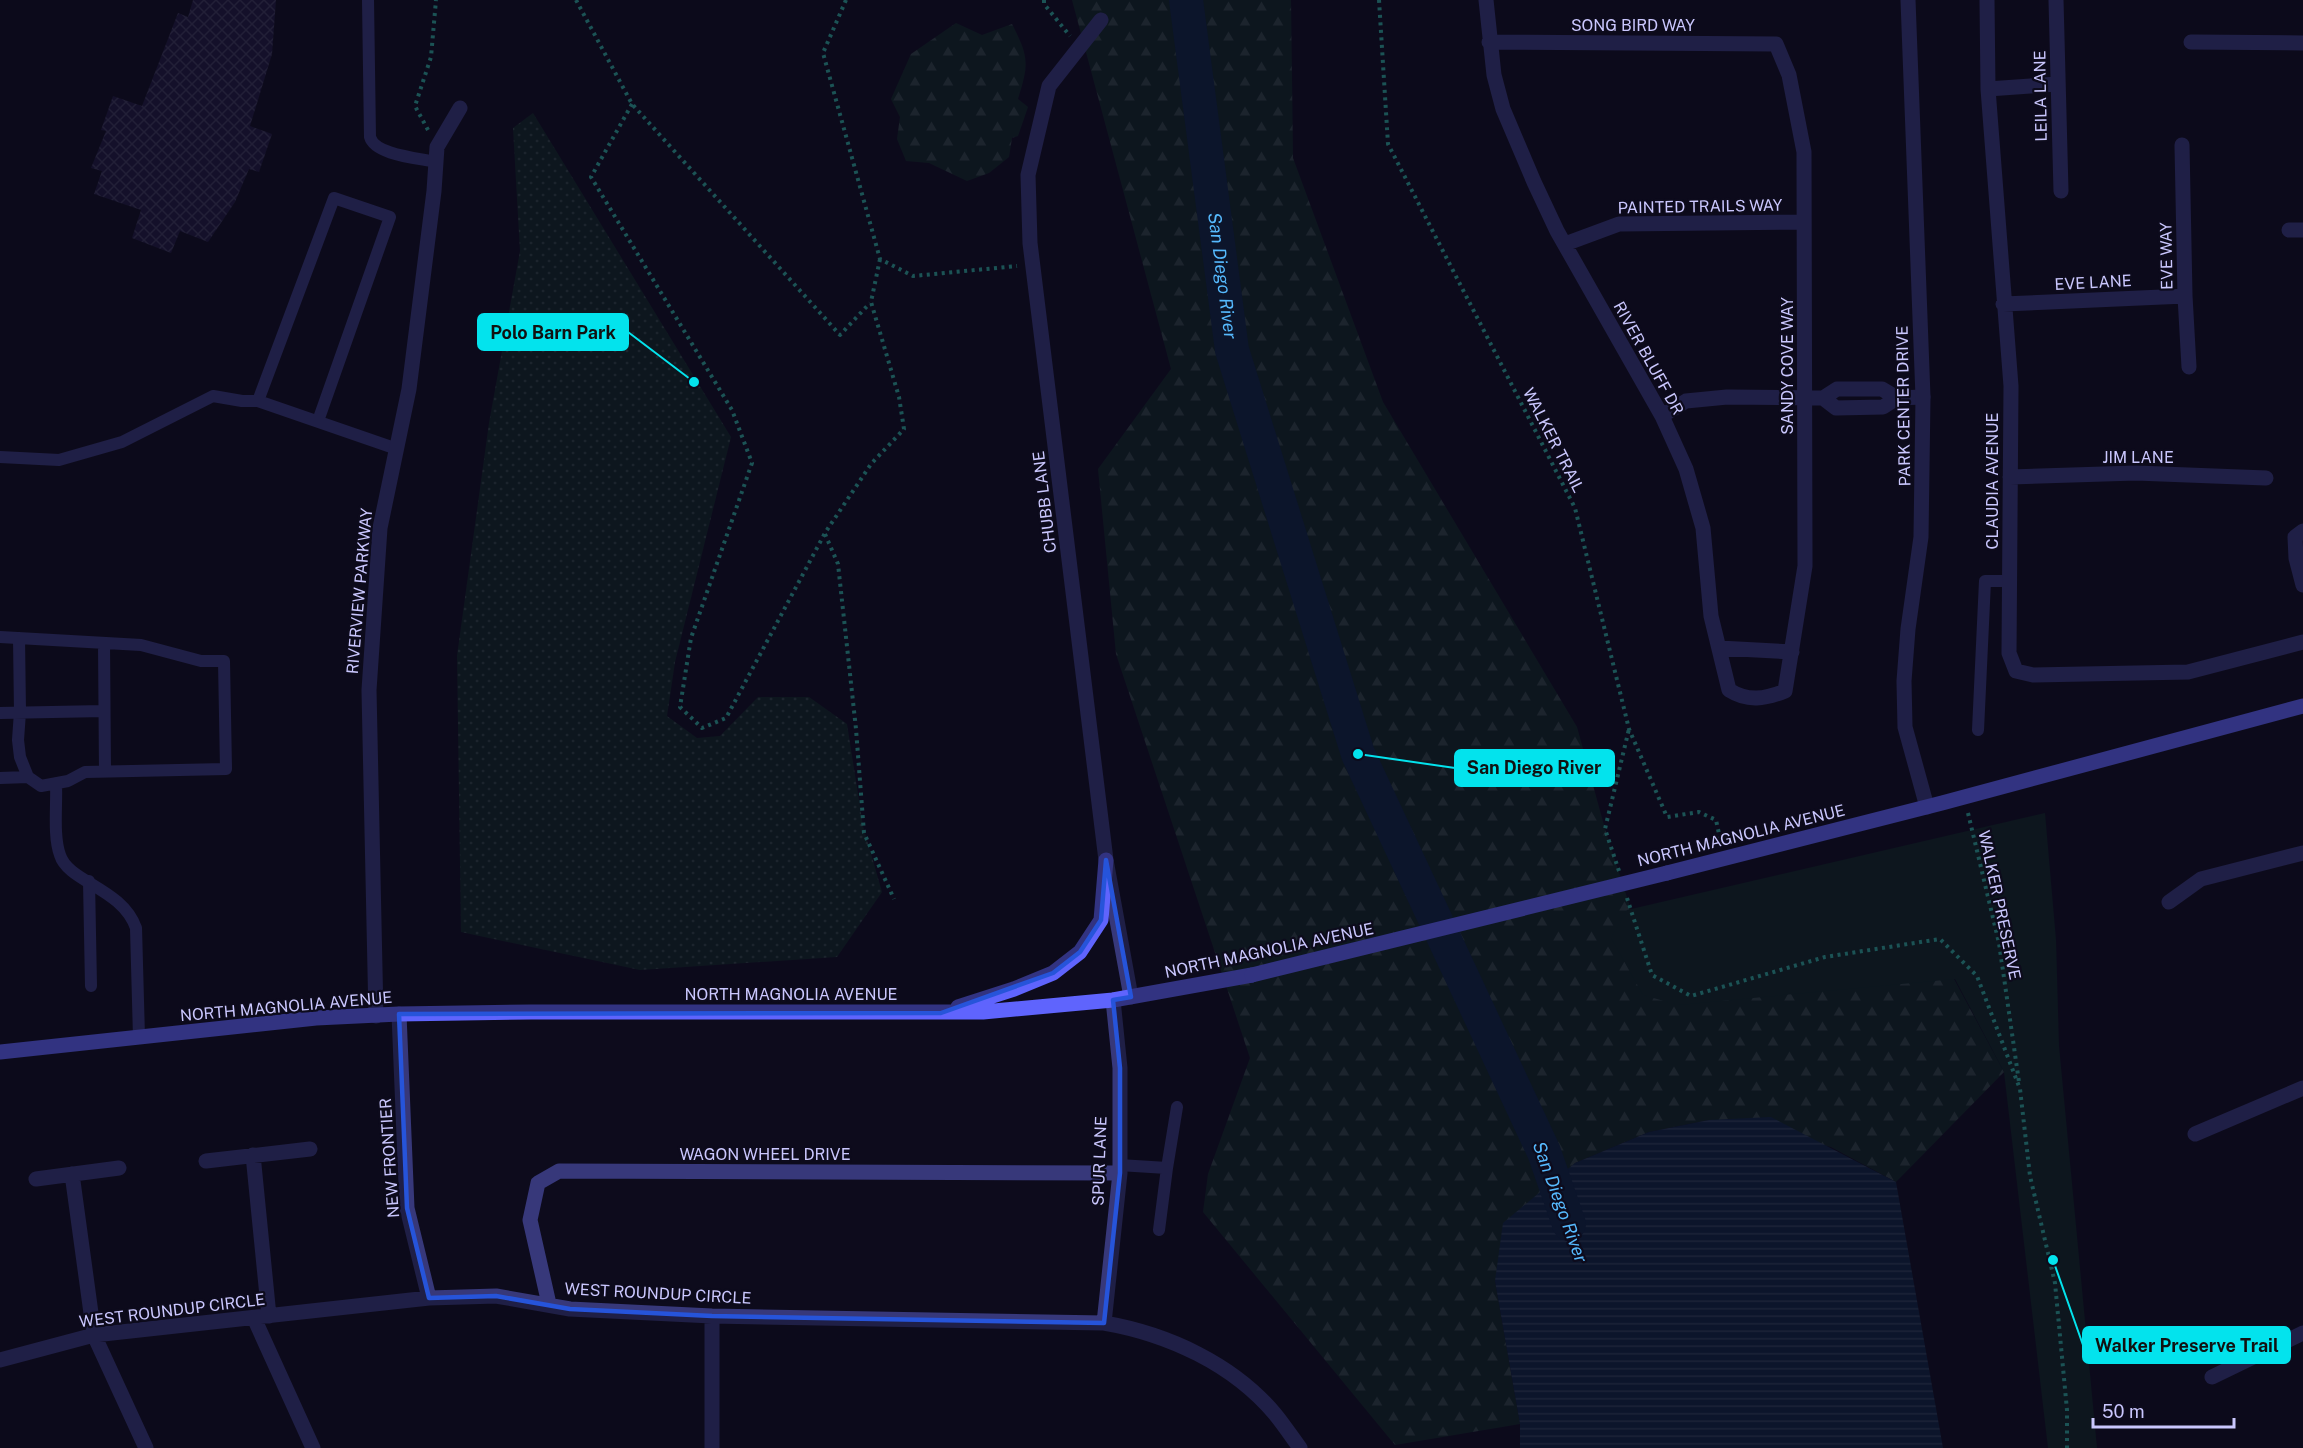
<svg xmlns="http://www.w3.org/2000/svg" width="2303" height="1448" font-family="'Public Sans',sans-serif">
	<defs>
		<pattern id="grass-dots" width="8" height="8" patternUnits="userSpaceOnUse" patternTransform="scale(1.5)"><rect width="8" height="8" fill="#0e2523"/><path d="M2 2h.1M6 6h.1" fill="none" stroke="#304344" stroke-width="1.8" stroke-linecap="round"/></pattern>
		<pattern id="forest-firs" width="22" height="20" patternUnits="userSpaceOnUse" patternTransform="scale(1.5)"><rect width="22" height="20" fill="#0e2523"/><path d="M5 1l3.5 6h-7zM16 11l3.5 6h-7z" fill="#304344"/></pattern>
		<pattern id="water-rules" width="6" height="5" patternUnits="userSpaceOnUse" patternTransform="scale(1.5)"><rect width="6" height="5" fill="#0c223f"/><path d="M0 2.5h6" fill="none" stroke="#2e415c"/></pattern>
		<pattern id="building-cross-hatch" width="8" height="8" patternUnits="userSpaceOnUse" patternTransform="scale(1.5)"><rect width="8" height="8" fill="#1d183c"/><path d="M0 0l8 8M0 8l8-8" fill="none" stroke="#3c3859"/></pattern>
	</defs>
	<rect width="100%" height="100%" fill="#0d0b1c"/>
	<path fill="url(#grass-dots)" d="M533,113L731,437L675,662L667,716L697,738L720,736L758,697H809L847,724L863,826L882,892L837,957L640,970L461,932L457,656L489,423L520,251L513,128Z"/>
	<path fill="url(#forest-firs)" d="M1072,0H1291L1293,158L1383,402L1577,727L1605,829L1652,975L1954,979L2004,1072L1896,1182L1831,1147L1709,1120L1649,1132L1575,1163L1495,1281L1520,1424L1395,1445L1203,1212L1208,1174L1250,1058L1116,654L1098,469L1171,369Z
		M956,23L982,35L1012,24C1029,57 1029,64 1018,99L1028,107L1018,136L1012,138L1009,157L989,173L967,181L929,163L906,161L897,139L900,117L891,99L911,54Z"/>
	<path fill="#0e2523" d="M2045,813L2056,940L2059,1046L2097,1448H2048L2004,1072L1955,979L1678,1005L1643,995L1611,938L1627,910Z"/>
	<path fill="url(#water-rules)" d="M1771,1117L1896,1182L1943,1448H1520V1424L1495,1281L1503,1223L1575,1163L1649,1132L1709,1120Z"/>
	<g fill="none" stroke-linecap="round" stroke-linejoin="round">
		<path stroke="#0c223f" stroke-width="34" id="s1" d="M1186,0L1232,350L1358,754L1544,1152L1569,1224"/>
	</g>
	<path fill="url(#building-cross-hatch)" d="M193,0H276L272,54L250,126L272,134L259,172L249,169L235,202L208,242L180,231L171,253L132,238L141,210L94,194L102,171L91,168L106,131L101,130L113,96L142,106L178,13L188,17Z"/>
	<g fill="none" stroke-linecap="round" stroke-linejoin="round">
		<path stroke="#2eab9c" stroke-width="4" stroke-dasharray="3 4.5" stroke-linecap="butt" d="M576,0L632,104L840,335L870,303
			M846,0L823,53L880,259L913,276L1017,266
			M1044,0V4L1070,36
			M1379,0L1388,144L1575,508L1629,729L1667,817L1699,812L1716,820L1721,843
			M632,104L591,177L732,410L752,463L691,638L680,707L702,728L726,718L825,533L871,464L904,429L899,397L871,302L880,259
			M428,130L415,106L431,57L436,0
			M825,534L838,564L856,729L864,833L894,899
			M1968,813L1999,943L2019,1082
			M1619,871L1605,829L1629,729
			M1627,898L1652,975L1691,996L1825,957L1940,939L1977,976L2020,1089L2030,1176L2055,1283L2067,1410V1448"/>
		<path stroke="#37387a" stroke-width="12" d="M368,0L370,137C375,155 418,158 436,162
			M318,421L390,217L334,198L258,401L397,449
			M0,457L59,460L122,442L213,396L242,401H258
			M0,637L141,645L201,661H224L226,769L85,772L68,781L41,786L28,777L0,778
			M19,638L20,712L18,740L20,757L28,777
			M104,643L105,771
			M0,713L104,711
			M1978,730L1985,581H2010
			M56,784C57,805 53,836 60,855C68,882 122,888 136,928L139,1037
			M89,881L91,986
			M1119,1165L1167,1168L1159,1230
			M1167,1168L1177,1107"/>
		<path stroke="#37387a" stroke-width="15" d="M1486,0L1494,75L1503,109L1534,182L1557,231L1662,416L1686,469L1703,528L1711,616L1729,690C1748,702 1765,699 1785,691L1805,566L1804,152L1789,75L1776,44L1489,42
			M1987,0L1988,89L2011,386L2009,653L2016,671L2033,675L2188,672L2303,642
			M2056,0L2061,191
			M1101,20L1049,86L1028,175L1030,243L1106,860L1131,997
			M2191,42L2303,43
			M1988,89L2057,84
			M2182,145L2185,296L2189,367
			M2289,230H2303
			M1565,244L1619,224L1804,222
			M2003,304L2185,296
			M1823,398L1836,408L1883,407L1897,398L1923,397
			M1823,398L1837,389H1882L1897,398
			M1662,416L1686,401L1727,397L1823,398
			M2010,477L2136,473L2266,478
			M2303,531L2295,537L2296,558L2303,585
			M1719,648L1792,652
			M2169,902L2201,879L2303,853
			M399,1014L407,1208L429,1298
			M376,1016L369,690L380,528L409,389L434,191L437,147L460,108
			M2195,1134L2303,1088
			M253,1155L269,1316
			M206,1161L310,1149
			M72,1174L94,1335L146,1448
			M36,1179L119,1168
			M549,1304L530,1220L538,1183L559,1171L1120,1173
			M712,1316V1448
			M254,1318L313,1448
			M1104,1323L1120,1173V1068L1113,1000
			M0,1360L94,1335L429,1298L496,1296L570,1309L712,1316L1104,1323C1168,1334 1233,1364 1275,1414C1284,1425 1292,1437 1300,1448
			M2212,1377L2303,1333"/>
		<path stroke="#37387a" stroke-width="15" d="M1908,0L1923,397L1921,537L1908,629L1904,681L1905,727L1927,807"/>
		<path stroke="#5f64fd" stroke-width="15" d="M1667,873L1942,803L2303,706
			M958,1007L1014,989L1053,973L1080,952L1101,920L1106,860
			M0,1052L316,1018L399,1014L531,1012H983L1113,1000L1252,975"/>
		<path stroke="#5f64fd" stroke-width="15" d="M1252,975L1667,873"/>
	</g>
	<path d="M0 0H2303V1448H0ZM1106,860L1131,997L1113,1000L1120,1068V1173L1104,1323L712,1316L570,1309L496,1296L429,1298L407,1208L399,1014L941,1013L1053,973L1080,952L1101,920Z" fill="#0d0b1c" fill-opacity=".55" fill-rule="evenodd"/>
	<path fill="none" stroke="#2654da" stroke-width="4.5" stroke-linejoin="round" d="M1106,860L1131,997L1113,1000L1120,1068V1173L1104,1323L712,1316L570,1309L496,1296L429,1298L407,1208L399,1014L941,1013L1053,973L1080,952L1101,920Z"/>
	<g text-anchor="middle" stroke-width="4.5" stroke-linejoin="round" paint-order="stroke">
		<g font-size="16" fill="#cac7fe" stroke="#0d0b1c">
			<text x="1633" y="31">SONG BIRD WAY</text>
			<text transform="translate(2040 96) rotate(-91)" y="6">LEILA LANE</text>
			<text transform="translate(1700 206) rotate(-1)" y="6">PAINTED TRAILS WAY</text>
			<text transform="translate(2166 256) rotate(-91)" y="6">EVE WAY</text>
			<text transform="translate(2093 282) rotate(-3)" y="6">EVE LANE</text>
			<text transform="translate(1649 358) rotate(61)" y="6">RIVER BLUFF DR</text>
			<text transform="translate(1787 366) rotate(-90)" y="6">SANDY COVE WAY</text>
			<text transform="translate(1903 406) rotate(-91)" y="6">PARK CENTER DRIVE</text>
			<text transform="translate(1554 440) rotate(63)" y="6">WALKER TRAIL</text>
			<text x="2138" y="463">JIM LANE</text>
			<text transform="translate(1992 481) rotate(-90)" y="6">CLAUDIA AVENUE</text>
			<text transform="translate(1044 502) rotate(-97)" y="6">CHUBB LANE</text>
			<text transform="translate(359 591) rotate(-85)" y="6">RIVERVIEW PARKWAY</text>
			<text transform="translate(1741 835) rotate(-14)" y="6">NORTH MAGNOLIA AVENUE</text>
			<text transform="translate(2000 905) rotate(78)" y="6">WALKER PRESERVE</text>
			<text transform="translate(1269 950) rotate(-12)" y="6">NORTH MAGNOLIA AVENUE</text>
			<text x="791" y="1000">NORTH MAGNOLIA AVENUE</text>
			<text transform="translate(286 1006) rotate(-5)" y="6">NORTH MAGNOLIA AVENUE</text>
			<text x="765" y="1160">WAGON WHEEL DRIVE</text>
			<text transform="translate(389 1158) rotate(-94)" y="6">NEW FRONTIER</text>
			<text transform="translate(1099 1161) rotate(-88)" y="6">SPUR LANE</text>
			<text transform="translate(658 1293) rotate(3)" y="6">WEST ROUNDUP CIRCLE</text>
			<text transform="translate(172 1310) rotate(-7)" y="6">WEST ROUNDUP CIRCLE</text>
		</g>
		<g font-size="18" font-style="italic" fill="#56b9fd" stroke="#0d0b1c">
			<text dy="6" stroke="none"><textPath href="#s1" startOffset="278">San Diego River</textPath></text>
			<text transform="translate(1560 1202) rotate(70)" y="6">San Diego River</text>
		</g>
	</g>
	<path fill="none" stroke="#03e3ed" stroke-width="2" d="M694 382L628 332M1358 754L1455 768M2053 1260L2083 1345"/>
	<g fill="#03e3ed" stroke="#0d0b1c" stroke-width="2">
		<circle cx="694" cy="382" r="6"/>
		<circle cx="1358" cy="754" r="6"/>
		<circle cx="2053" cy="1260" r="6"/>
	</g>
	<g fill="#03e3ed" stroke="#03e3ed" stroke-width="2">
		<rect x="478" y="314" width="150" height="36" rx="6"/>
		<rect x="1455" y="750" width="159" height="36" rx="6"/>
		<rect x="2083" y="1327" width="207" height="36" rx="6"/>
	</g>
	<g font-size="18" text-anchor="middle" font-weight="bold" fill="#111">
		<text x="553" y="339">Polo Barn Park</text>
		<text x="1534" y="774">San Diego River</text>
		<text x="2187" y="1352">Walker Preserve Trail</text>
	</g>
	<path d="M2093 1418v9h141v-9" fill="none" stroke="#cac7fe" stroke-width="3"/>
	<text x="2102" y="1418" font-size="18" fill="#cac7fe" stroke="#0d0b1c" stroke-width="4.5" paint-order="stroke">50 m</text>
</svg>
